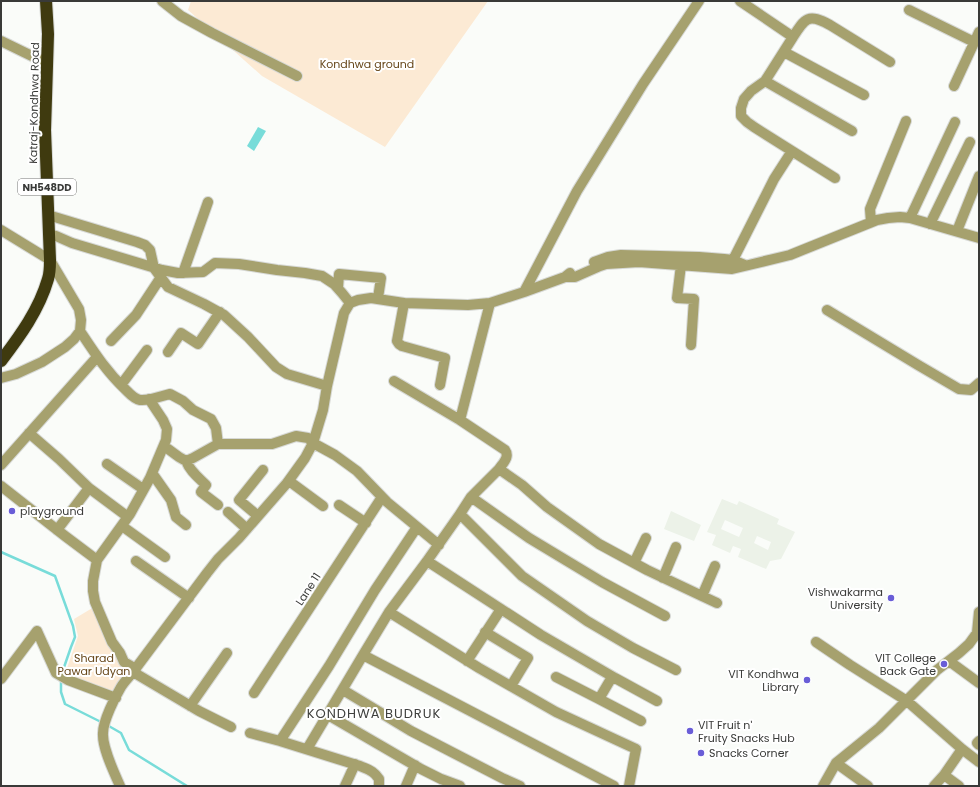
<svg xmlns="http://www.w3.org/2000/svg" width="980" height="787" font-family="Poppins,sans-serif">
	<rect width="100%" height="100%" fill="#fafcf9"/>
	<path fill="#ecf2e8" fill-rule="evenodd" d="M722,499L737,505L739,501L779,519L777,524L795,532L781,559L770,561L766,569L738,557L741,549L733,546L730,553L712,545L716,535L707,532ZM725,520L743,528L739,537L721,529ZM757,536L771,542L768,550L754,543Z
		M671,511L701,525L694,541L664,529Z"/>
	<path fill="#fcead4" d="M191,1H488L385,147L262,76L188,10Z
		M94,607L133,669L112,700L65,674L78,636L74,619Z"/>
	<path fill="#78dcd9" d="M258,127L266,131L254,151L247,146Z"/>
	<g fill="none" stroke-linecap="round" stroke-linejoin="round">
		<path stroke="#78dcd9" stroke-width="2.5" d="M1,552L55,576L73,626L75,637L71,647L62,673
			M61,680V692L65,704L103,723
			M107,725L121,733L129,750L187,786"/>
		<g stroke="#d7d9d6" stroke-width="12">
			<path id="minor" d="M162,1L181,16L212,33L297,76
				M740,1L793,37L765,81L852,131
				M909,10L974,42
				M793,37C805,18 808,13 830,25L890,62
				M1,41L38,59L47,61
				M784,52L864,95
				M954,86L979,32
				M792,151L835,178
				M48,215L137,242L145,245L150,250L154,268L168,287L204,304L224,315L248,337L276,367L287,374L327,386
				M910,218L955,122
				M871,222L870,209L906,121
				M930,224L970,142
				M1,230L50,260L79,309L81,320L80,331L74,339L65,347L42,362L16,374L1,378
				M957,231L979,176
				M49,234L56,236L72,243L162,270L178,273L203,272L215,263L239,264L277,270L305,273L322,276L334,284L342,293L350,303
				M594,262L608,257L621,255L699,257L724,259L733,260L745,265
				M681,265L677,298L694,299L691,345
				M733,267V260L774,179L792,151L754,127L747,122L741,116V108L744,99L751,91L765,81
				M183,273L208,202
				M565,277H575L600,266L606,264L639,262L732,269L790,255L877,220L888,218L900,217L910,218L979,238
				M338,288L339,274L381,278L378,298
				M524,292L577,191L643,84L699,1
				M350,303L358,300L371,298L404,303L468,305L490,303L524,292L565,277L570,273
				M404,303L397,341L399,344L402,346L445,358L440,385
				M490,303L460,420L505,450C510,457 503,463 499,469
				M827,310L918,365L959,389L971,390L979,383
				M80,331C94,352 106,371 125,389C129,393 134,399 140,400C150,401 161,396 170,394L183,401L193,410L211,419L216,428L218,444H272L296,436L308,438L313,443L335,455L357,471L387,502L439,545
				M111,341L136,315L161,277
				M168,352L181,333L198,344L220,312
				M394,381L460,420
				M121,385L147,350
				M29,433L59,459L89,488L128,517
				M164,446L179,457L186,461L193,458L218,444
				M186,461C190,471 198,477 206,485L201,492L218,505
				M107,464L143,489
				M1,465L97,357
				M152,473L171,500L176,517L186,525
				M289,481L323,506
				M1,486L65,536L97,560
				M471,497L529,538L602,582L665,616
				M339,505L366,523
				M228,512L247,529
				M258,516L239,500L263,470
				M122,526L165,557
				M57,530L89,488
				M136,561L189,598
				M427,561L541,635L615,678L657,701
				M634,563L646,538
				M663,578L676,547
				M702,596L715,566
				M389,612L479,668L556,712L636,749L629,786
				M485,632L528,658L511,686
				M816,642L850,665L907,701L962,749L979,762
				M363,655L614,786
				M467,661L501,609
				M949,661L979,683
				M136,669L124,662L120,653L112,642L95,602L93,591V581L97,560L130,514L150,478L166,440L167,429L163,420L149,399
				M676,670L633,648L587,621L522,576L460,514L471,497L499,469L522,485L547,507L599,544L647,570L702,596L717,603
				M133,672L199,711L231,727
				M556,677L599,699L612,677
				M1,679L37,631L56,673L68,680L116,698
				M343,690L411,731L502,778L520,786
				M254,693L382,497
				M599,699L641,721
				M190,706L227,653
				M328,715L421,769L441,779L460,786
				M250,733L280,741
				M979,741L977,743L979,745
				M307,749L363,655L389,612L427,561L460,514
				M836,763L868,786
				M944,775L962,749
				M120,786C114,772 102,748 103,733C103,721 115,697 121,687C124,682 129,677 133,672L207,573L218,559L239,538L287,483L305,458L313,443L323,410L327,386L344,313L350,303
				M345,786L355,764
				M379,786V779C374,771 369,770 360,766L280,741L329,666L375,590L417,527
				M406,786L415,765
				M823,786L836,763L841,759L879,728L937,670L959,653L969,644L977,633L979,612
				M934,786L944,775L959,786"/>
		</g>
		<g stroke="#d7d9d6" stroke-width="14">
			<path id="highway" d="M1,361C20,336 39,310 48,279C50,273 50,266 50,260L45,130L48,34L46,1"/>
		</g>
		<use href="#minor" stroke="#a6a16e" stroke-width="10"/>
		<use href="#highway" stroke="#3f3a0f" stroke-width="12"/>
	</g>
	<g fill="#695dd7" stroke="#fff" stroke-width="1.5">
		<circle cx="12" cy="511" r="4"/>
		<circle cx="891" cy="598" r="4"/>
		<circle cx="944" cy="664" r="4"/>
		<circle cx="807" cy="680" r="4"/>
		<circle cx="690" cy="731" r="4"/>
		<circle cx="701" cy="753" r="4"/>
	</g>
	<g text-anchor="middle" stroke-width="4" stroke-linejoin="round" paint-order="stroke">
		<rect fill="#fff" stroke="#747574" stroke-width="1" x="18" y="179" width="58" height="16" rx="3"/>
		<g font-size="10" font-weight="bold" fill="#393a38">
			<text x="47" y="191">NH548DD</text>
		</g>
		<g font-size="11" fill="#664619" stroke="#fff">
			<text x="367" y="68">Kondhwa ground</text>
			<text x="94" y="662">Sharad<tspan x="94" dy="13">Pawar Udyan</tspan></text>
		</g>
		<g font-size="11" fill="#393a38" stroke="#fff">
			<text transform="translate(34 103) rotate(-89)" y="4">Katraj-Kondhwa Road</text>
			<text transform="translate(308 589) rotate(-57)" y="4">Lane 11</text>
		</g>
		<g font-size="11" fill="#393a38" stroke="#fff" text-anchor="start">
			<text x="20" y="515">playground</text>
			<text x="883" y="596" text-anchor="end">Vishwakarma<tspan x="883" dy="13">University</tspan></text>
			<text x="936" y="662" text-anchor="end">VIT College<tspan x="936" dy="13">Back Gate</tspan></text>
			<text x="799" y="678" text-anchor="end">VIT Kondhwa<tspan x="799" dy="13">Library</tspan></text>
			<text x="698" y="729">VIT Fruit n'<tspan x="698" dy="13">Fruity Snacks Hub</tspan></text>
			<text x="709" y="757">Snacks Corner</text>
		</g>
		<g font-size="13" letter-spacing="1" fill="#40413f" stroke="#fff">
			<text x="374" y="718">KONDHWA BUDRUK</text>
		</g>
	</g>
	<rect width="980" height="787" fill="none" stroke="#393a38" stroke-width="4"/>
</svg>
